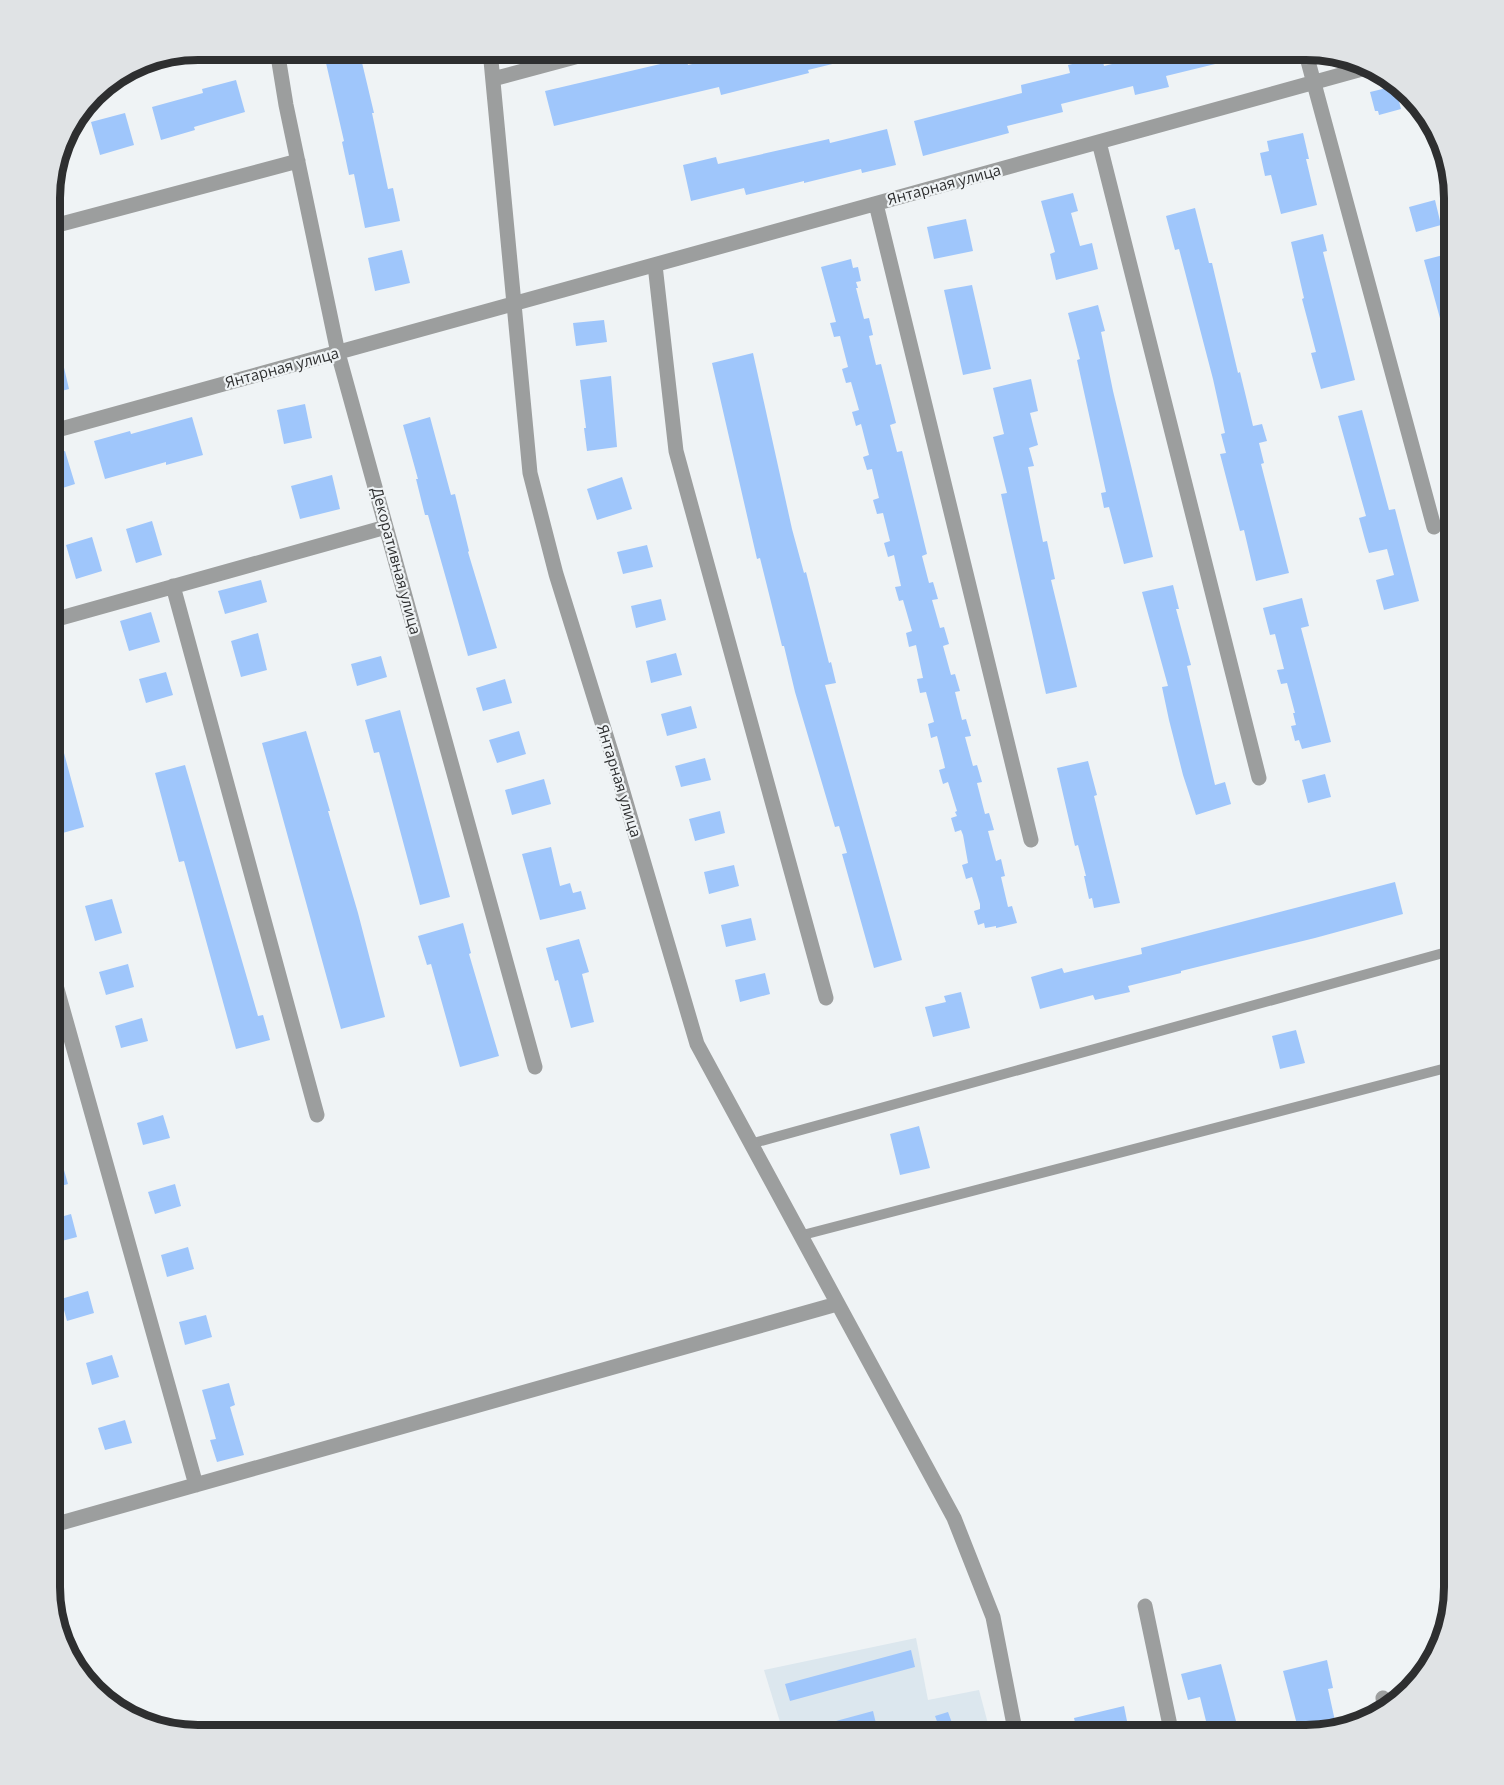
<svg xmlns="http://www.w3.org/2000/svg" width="1504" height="1785" font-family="'Open Sans',sans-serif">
	<rect width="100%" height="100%" fill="#eff3f5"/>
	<path fill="#dce7ee" d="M916,1638L928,1700L979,1690L991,1735H784L764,1670Z"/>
	<path fill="#9fc6fb" d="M323,50H359L374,113H372L388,189L393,188L400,221L365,228L354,174L349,175L342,142L344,141Z
		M751,50H869V55L808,70L809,73L721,95L719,87L554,126L545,91L686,58L688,65Z
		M1168,50H1252V55L1166,76L1169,87L1135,95L1133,86L1061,104L1063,112L1007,126L1009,133L923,156L914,121L1022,93L1021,85L1070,73L1068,65L1102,57L1104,66Z
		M236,80L245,112L194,127L195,130L161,140L152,107L203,93L202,89Z
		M1395,86L1401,109L1379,115L1378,111H1375L1370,92Z
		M125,113L134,145L100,155L91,122Z
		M887,129L896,165L862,173L861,169L804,183V181L746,195L744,188L691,201L683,165L716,157L718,164L829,139L830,143Z
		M1303,133L1309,159H1306L1317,205L1281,214L1271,175L1265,176L1260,153L1269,151L1267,141Z
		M1073,193L1078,211L1071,213L1080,246L1092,243L1098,269L1056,280L1050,254L1055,252L1041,201Z
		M1435,200L1441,225L1416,232L1409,207Z
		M1195,208L1209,263H1212L1238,373L1240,372L1253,426L1262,424L1267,441L1259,443L1264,463L1261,464L1289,573L1256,581L1244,530L1240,531L1220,454L1226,453L1221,434L1225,433L1213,379L1179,249L1175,250L1166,216Z
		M966,219L973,251L934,259L927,227Z
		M1323,234L1327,251L1323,252L1355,380L1321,389L1311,353L1316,352L1302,299L1304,298L1291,242Z
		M402,250L410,283L375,291L368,258Z
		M1451,253L1454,267V350L1449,351L1424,260Z
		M851,259L853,268L858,267L861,281L856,282L858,288H856L864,319L869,318L873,335L869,336L876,365L881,364L896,423L890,425L897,452L902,451L927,554L922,556L929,583L933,582L938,599L932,600L940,628L944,627L949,644L943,646L951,675L955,674L960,691L955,692L962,720L966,719L971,736L965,737L973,766L977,765L982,782L977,783L985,814L989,813L994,830L988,831L996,861L1001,859L1005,876L1001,877L1008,907L1012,906L1017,923L996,928V926L985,928L984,923L978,925L974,911L980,909V904L972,877L966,879L962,865L968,863L963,835L961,830L955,832L951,818L957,816L955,812L957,811L948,782L943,784L939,770L945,768L944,763L937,736L931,738L928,724L934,722L926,692L920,693L917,679L923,678L916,645L909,647L906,633L912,631L903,600L899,601L895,587L901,586L894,555L888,557L884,543L890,541L883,513L877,514L873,500L879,498L872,469L867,470L863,457L869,455L861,424L856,426L852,412L859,410L851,382L846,383L842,369L848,367L840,336L834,337L830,323L836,322L821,267Z
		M972,285L991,369L963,375L944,290Z
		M1098,305L1105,331L1101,332L1113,391L1153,557L1124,564L1109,507L1104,508L1101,493L1106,492L1077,360L1080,359L1068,313Z
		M604,320L607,342L576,346L573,323Z
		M753,353L792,529L804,573L806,572L829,663L831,662L836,683L825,685L902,960L874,968L842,854L847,853L839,826L835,827L795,692L784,646H782L760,558L757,559L712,363Z
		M62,359L69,389L50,394V362Z
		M611,376L617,447L587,451L584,428H586L580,380Z
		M1031,379L1038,411L1030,413L1038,445L1029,448L1034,466L1028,467L1043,542L1047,541L1055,579L1051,580L1077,687L1046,694L1007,521L1001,494L1007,493L993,437L1004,434L993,388Z
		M305,404L312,438L284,444L277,410Z
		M1362,410L1389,510L1395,509L1419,601L1384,610L1376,580L1394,575L1387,549L1369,553L1367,547L1359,518L1366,516L1338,416Z
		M192,417L203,455L166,465V462L105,479L94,441L130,431L131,434Z
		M430,417L451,495L455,494L469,551L468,552L497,648L468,656L428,515H425L416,479H418L403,425Z
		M65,451L75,484L50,492V455Z
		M332,475L340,509L300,519L291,486Z
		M622,477L632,509L597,520L587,489Z
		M152,521L162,555L136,563L126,529Z
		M92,537L102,571L76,579L66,545Z
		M647,545L653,567L623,574L617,552Z
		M261,580L267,602L225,614L218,591Z
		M1173,585L1179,609H1176L1191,665L1187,666L1215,785L1225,782L1231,804L1196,815L1183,775L1169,720L1162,687L1168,686L1142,592Z
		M1302,598L1309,626L1301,628L1331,742L1302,749L1299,740L1295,741L1291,726L1296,725L1293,713H1295L1287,683L1281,684L1277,670L1284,669L1275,634L1270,635L1263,608Z
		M661,599L666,620L636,628L631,606Z
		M151,612L160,642L129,651L120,621Z
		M258,633L267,670L241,677L231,641Z
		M676,653L682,675L651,683L646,661Z
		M381,656L387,677L357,686L351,664Z
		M166,672L173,695L146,703L139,679Z
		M505,679L512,703L483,711L476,688Z
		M691,706L697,728L667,736L661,714Z
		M400,710L450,897L420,905L379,752L374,753L365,720Z
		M54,716L84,827L59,834L50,799V717Z
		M306,731L330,811H328L358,913L385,1017L341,1029L262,743Z
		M519,731L526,754L497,763L489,740Z
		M705,758L711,780L681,787L675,766Z
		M1088,761L1097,795L1094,796L1120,903L1094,908L1092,898L1089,899L1084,876H1086L1078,845L1075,846L1057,768Z
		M185,765L258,1016L263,1015L270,1040L236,1049L184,861L179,862L155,773Z
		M1325,774L1331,797L1308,803L1302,780Z
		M544,779L551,804L512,815L505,790Z
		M720,811L725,833L695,841L689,819Z
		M551,847L560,886L570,883L573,893L581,891L586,909L540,920L522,854Z
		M734,865L739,886L709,894L704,872Z
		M1395,882L1403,914L1315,938L1181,971V973L1128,986L1130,992L1095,1000L1093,995L1040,1009L1031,977L1062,968L1064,973L1142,954L1141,948Z
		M112,899L122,933L95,941L85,906Z
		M751,918L756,940L726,947L721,925Z
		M463,923L471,953L469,954L499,1056L460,1067L431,964L427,965L418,936Z
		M579,939L589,972L582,974L594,1022L571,1028L558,980L555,981L546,948Z
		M128,964L134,987L106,995L99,972Z
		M765,973L770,994L740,1002L735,980Z
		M961,992L970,1028L933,1037L925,1007L946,1002L944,996Z
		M142,1018L148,1041L121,1048L115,1026Z
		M1296,1030L1305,1063L1280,1069L1272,1036Z
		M163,1115L170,1138L143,1145L137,1123Z
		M919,1126L930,1168L900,1175L890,1134Z
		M54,1135L68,1184L50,1189V1136Z
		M175,1184L181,1206L155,1214L148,1192Z
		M71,1214L77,1237L50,1244V1220Z
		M188,1247L194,1269L167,1277L161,1255Z
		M88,1291L94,1313L67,1321L61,1299Z
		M206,1315L212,1337L185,1345L179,1322Z
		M112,1355L119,1377L92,1385L86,1363Z
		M229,1383L235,1405L230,1407L244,1455L217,1462L210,1440L216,1439L202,1390Z
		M125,1420L132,1443L105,1450L98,1428Z
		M911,1650L915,1667L790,1701L785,1684Z
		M1327,1660L1333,1688L1328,1689L1337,1730L1300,1736L1283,1671Z
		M1221,1664L1236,1721L1208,1729L1200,1697L1188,1700L1181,1674Z
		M1124,1706L1130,1736H1078L1074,1718Z
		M873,1711L879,1736H800L799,1731Z
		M948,1712L955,1731L942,1735L935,1716Z"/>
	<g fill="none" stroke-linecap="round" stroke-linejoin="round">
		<path stroke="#9c9e9e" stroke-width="10" d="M750,1144L1454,950
			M799,1236L1454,1066"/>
		<path stroke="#9c9e9e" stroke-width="15" d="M277,50L286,105L338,353L535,1067
			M490,50L530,473L556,574L613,758L697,1044L954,1518L993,1617L1016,1735
			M1305,50L1434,527
			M493,79L601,50
			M1099,142L1259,778
			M876,204L1031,840
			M50,227L298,161
			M655,265L676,451L826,998
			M50,432L1373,66
			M173,586L317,1115
			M50,621L386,527
			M50,964L196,1485
			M50,1526L837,1304
			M1145,1606L1172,1735
			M1383,1698L1385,1711"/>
	</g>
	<g text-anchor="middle" stroke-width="4.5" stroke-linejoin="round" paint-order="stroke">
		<g font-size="15" fill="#2e2f30" stroke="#eff3f5">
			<text transform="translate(944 185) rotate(-15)" y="5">Янтарная улица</text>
			<text transform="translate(282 368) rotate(-15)" y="5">Янтарная улица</text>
			<text transform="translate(396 561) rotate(75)" y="5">Декоративная улица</text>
			<text transform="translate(619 781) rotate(73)" y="5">Янтарная улица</text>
		</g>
	</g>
	<path d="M0 0H1504V1785H0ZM198 60H1306A138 138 0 0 1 1444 198V1587A138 138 0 0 1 1306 1725H198A138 138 0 0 1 60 1587V198A138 138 0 0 1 198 60Z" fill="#e0e3e5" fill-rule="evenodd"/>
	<path fill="none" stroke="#2e2f30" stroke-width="8" d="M198 60H1306A138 138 0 0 1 1444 198V1587A138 138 0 0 1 1306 1725H198A138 138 0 0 1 60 1587V198A138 138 0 0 1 198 60Z"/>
</svg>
